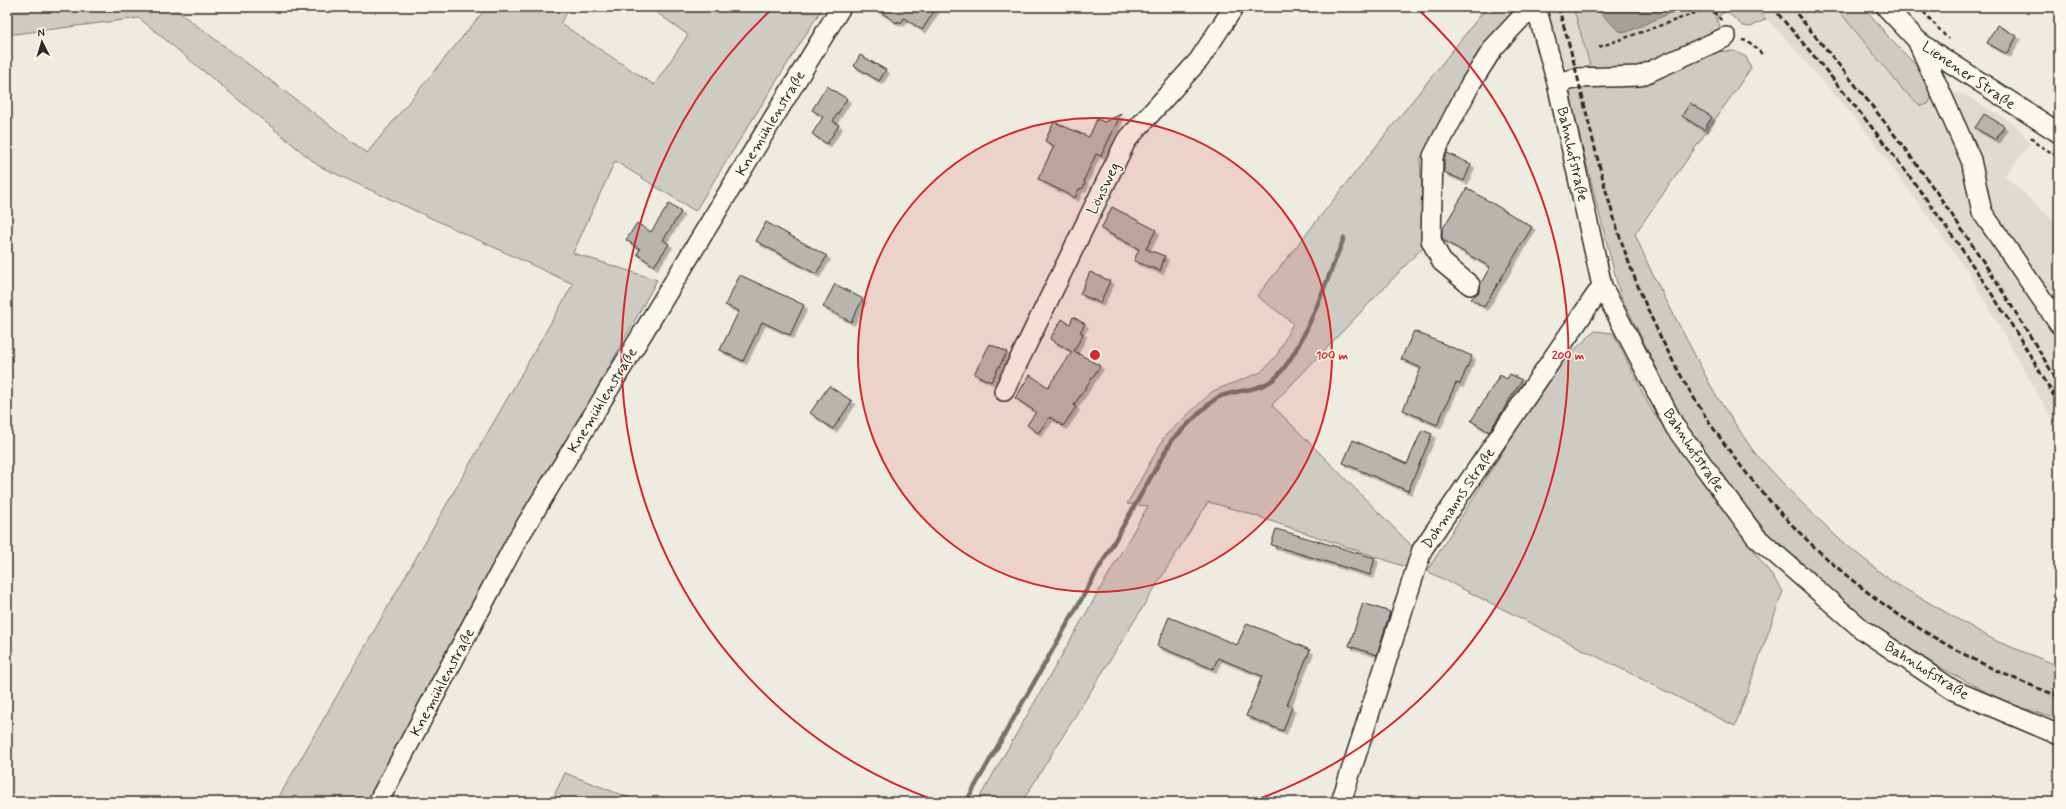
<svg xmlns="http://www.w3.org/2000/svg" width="2066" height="809" font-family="Mynerve,sans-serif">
	<defs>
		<filter id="shadow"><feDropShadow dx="3.5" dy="3.5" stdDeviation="0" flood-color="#0004"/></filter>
	</defs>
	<rect width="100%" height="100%" fill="#eeebe0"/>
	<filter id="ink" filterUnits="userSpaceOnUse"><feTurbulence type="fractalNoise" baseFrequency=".025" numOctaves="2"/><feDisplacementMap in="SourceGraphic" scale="8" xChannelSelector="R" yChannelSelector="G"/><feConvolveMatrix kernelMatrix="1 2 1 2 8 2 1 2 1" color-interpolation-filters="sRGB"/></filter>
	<g filter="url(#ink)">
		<path fill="#dedbd1" d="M1547,7H1573L1592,72L1567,69L1563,64Z
			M1755,7H1836L1903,90L1921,105L1934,90L1963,94L2016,125L2030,144L2005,176L2059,226V431L1969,273L1863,127L1784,37Z"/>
		<path fill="#cecbc2" stroke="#7c7b76" d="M7,7H172L367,153L487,7H571L560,23L654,85L688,35L649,7H823L695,211L615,161L573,253L657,280L369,802H276L573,284L319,166L139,18L7,35Z
			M1487,7H1521L1488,44L1463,80L1420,159L1425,245L1272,405L1417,551L1406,567L1241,511L1208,502L1022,802H977L1148,506L1127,504L1165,436L1213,391L1261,372L1277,355L1293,323L1257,296Z
			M1573,7H1755L1766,19L1751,27L1743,26L1726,11L1716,18L1720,26L1719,35L1637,70L1592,72Z
			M1836,7H1864L1891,40L1914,63L1934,90L1929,103L1921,106L1903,90Z
			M1734,51L1746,57L1751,68L1635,234L1651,271L1715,394L1754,452L1794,495L1838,538L1891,581L1996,641L2059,666V720L2003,701L1934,664L1871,624L1815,578L1766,531L1722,477L1682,419L1620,294L1568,92L1586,85L1708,52Z
			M1595,331L1613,333L1652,411L1783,591L1735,726L1427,571L1557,366Z
			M565,773L640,802H551Z"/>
		<path fill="#a4a29a" stroke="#74726e" d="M1594,7H1684L1627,32L1619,31Z"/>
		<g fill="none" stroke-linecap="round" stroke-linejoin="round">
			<path stroke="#74726e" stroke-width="4.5" d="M966,802L1172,440C1186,427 1202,408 1217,398C1230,390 1258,392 1274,379C1303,353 1328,276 1344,238"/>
		</g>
		<path fill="#b8b5ae" stroke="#2b2b2b" filter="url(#shadow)" d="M873,7H937L922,30L904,18L901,23L898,21L897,23Z
			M1997,25L2017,36L2007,54L1987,43Z
			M860,55L886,70L879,81L854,66Z
			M827,86L847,99L833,121L839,125L827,144L812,134L823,117L812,110Z
			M1690,103L1712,117L1704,130L1682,116Z
			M1121,114L1101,156L1096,154L1084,180L1085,183L1083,188L1079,189L1075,198L1038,179L1054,146L1045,141L1054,122L1089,137L1097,119L1104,122Z
			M1984,114L2004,126L1996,140L1975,128Z
			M1447,153L1471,164L1464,181L1444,172V159Z
			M1467,188L1532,227L1484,307L1471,299L1479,292L1481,283L1490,267L1443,240L1442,238V230Z
			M669,204L681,212L663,240L669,244L654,266L637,254L640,249L626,240L637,223L651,232Z
			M1112,207L1156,230L1146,249L1165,256L1160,271L1134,261L1139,249L1101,229Z
			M766,222L827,256L816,274L756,241Z
			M1090,272L1110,281L1100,303L1080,294Z
			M740,275L804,305L790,335L762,322L743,361L720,350L739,311L725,305Z
			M835,284L863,299L851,322L823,307Z
			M1073,317L1085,324L1080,332L1083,333L1081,338L1074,351L1100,366L1074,405L1076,407L1063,426L1050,417L1038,433L1027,425L1036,412L1015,398L1030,375L1048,387L1072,352L1050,339L1062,319L1070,324Z
			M1414,331L1472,356L1460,384L1456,383L1437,425L1403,410L1421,368L1401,359Z
			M990,344L1007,352L991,382L974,374Z
			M1510,374L1522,380L1489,432L1471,421L1500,375L1507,379Z
			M829,386L852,401L833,429L810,413Z
			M1422,430L1432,434L1408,491L1343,463L1353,440L1407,464Z
			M1276,529L1375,558L1370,575L1271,545Z
			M1363,603L1390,612L1377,655L1349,646Z
			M1169,617L1237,645L1247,623L1310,650L1287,705L1292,707L1283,731L1246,716L1262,676L1218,658L1213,669L1157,646Z"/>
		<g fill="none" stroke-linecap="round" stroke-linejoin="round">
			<g stroke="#2b2b2b" stroke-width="22">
				<path id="minor" d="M1536,7L1557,83L1602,286L1675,427L1756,537L1863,630L1953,690L2059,735
					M1886,7L1917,40L1929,49L2059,133
					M1917,40L1971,160L1982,212L2059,324
					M1557,83L1578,78L1640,76L1726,37
					M1470,285L1442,262L1431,240L1433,156L1471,83L1494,47L1521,18L1537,10
					M1004,391L1126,141L1199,60L1234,7
					M378,802L517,540L841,7
					M1341,802L1422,550L1602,286"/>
			</g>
			<path stroke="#2b2b2b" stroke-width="2.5" stroke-dasharray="4 3" stroke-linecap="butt" d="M1709,7L1722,21
				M1919,7L1948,39
				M1742,40L1748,41L1764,56
				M1599,47L1710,8
				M2031,137L2037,144L2059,157"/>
			<use href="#minor" stroke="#fbf7ec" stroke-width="19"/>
			<path stroke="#2b2b2b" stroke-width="3" stroke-dasharray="6 3" stroke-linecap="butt" d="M1558,7C1583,86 1596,168 1623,246C1695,456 1848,621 2059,696
				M1772,7C1880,131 1979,262 2059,405
				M1791,7C1847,74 1903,142 1952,215C1990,270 2025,327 2059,384"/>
		</g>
	</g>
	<circle cx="1095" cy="355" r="237" fill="#d62828" fill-opacity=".12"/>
	<g fill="none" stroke="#d62828" stroke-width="2">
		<circle cx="1095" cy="355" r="237"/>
		<path d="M937 801A473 473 0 0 1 772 9M1418 9A473 473 0 0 1 1253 801"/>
	</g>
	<g text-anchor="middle" stroke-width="3" stroke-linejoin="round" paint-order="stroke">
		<g font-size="15" fill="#2b2b2b" stroke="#fbf7ec">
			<text transform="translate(1969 75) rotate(34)" y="5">Lienener Straße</text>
			<text transform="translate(770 123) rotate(-59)" y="5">Knemühlenstraße</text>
			<text transform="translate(1573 154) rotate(77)" y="5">Bahnhofstraße</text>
			<text transform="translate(1103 188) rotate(-64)" y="5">Lönsweg</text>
			<text transform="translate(602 400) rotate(-59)" y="5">Knemühlenstraße</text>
			<text transform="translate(1694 450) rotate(56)" y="5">Bahnhofstraße</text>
			<text transform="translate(1458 498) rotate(-56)" y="5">Dohmanns Straße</text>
			<text transform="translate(1927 670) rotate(32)" y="5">Bahnhofstraße</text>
			<text transform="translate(442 682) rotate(-62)" y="5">Knemühlenstraße</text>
		</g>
	</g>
	<circle cx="1095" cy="355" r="6" fill="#d62828" stroke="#fbf7ec" stroke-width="2"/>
	<g font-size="12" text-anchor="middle" font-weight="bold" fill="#d62828" stroke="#fbf7ec" stroke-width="3" stroke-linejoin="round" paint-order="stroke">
		<text x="1332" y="359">100 m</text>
		<text x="1568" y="359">200 m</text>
	</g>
	<rect width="2066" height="809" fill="none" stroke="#fbf7ec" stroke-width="24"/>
	<rect x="12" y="12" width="2042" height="785" fill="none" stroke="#2b2b2b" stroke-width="1.5" filter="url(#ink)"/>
	<g transform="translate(42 42) rotate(355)" stroke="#fbf7ec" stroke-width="3" paint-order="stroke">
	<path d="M0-3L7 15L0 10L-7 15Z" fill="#2b2b2b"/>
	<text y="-6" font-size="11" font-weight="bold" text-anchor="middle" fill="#2b2b2b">N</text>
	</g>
</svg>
